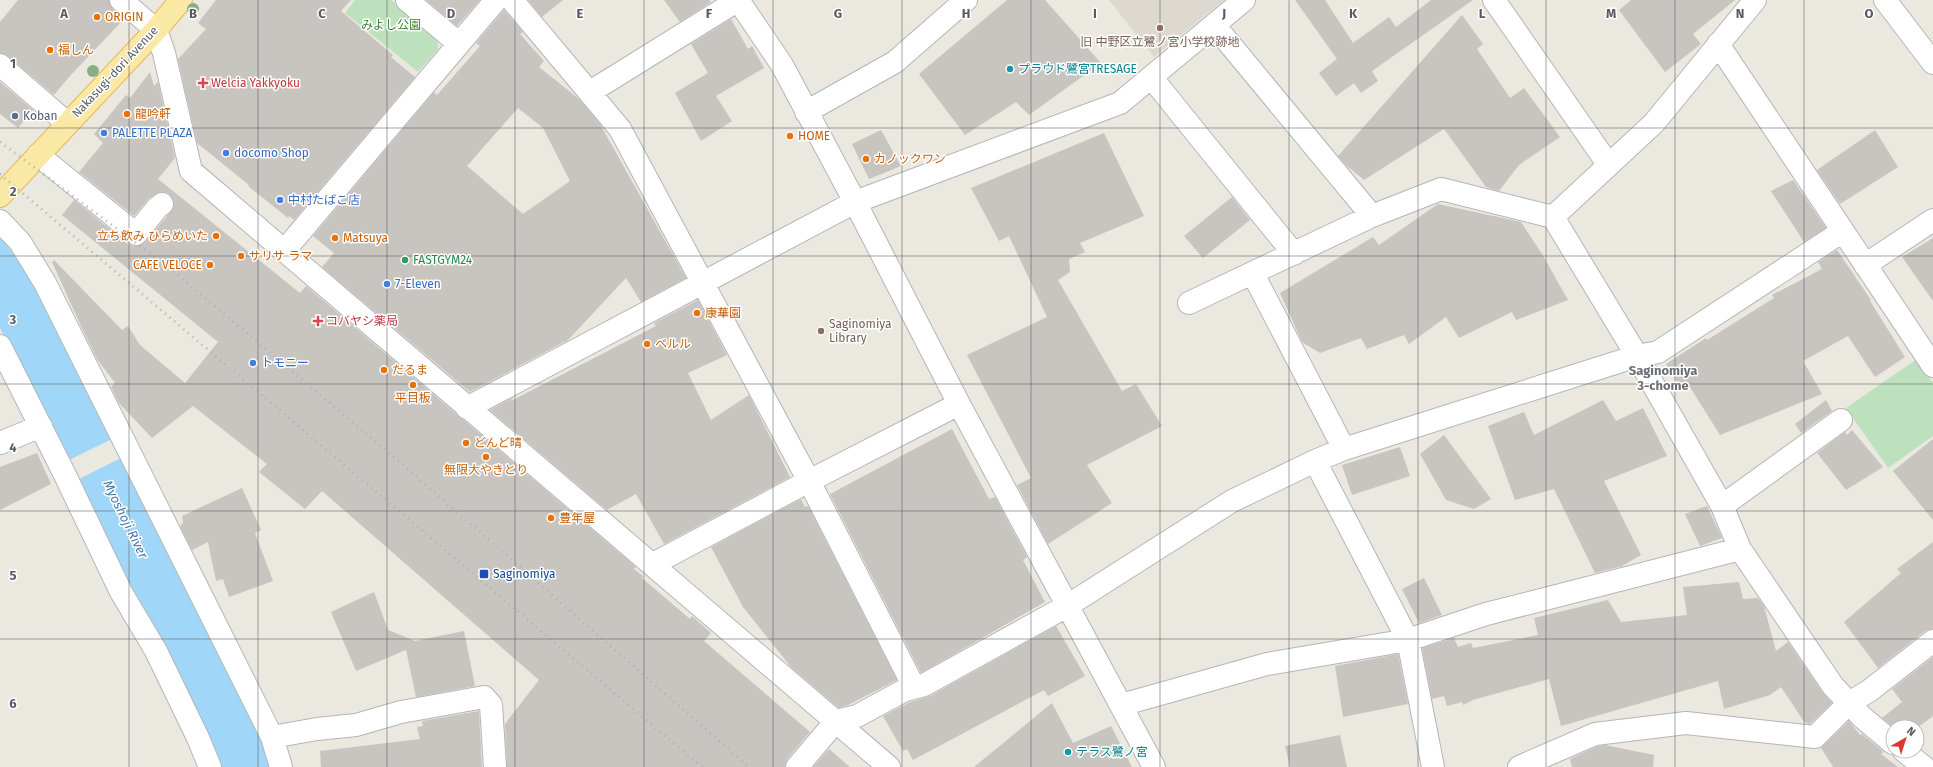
<svg xmlns="http://www.w3.org/2000/svg" width="1933" height="767" font-family="'Fira Sans','Noto Sans JP',sans-serif">
	<rect width="100%" height="100%" fill="#ebe8df"/>
	<path fill="#ddd9d1" d="M1109,0H1224L1154,57Z"/>
	<path fill="#bee1bd" d="M355,0H391L437,39L438,49L418,72L345,13Z
		M1917,359L1933,383V436L1888,468L1846,408Z"/>
	<path fill="#a0d7f9" d="M0,235L36,287L255,725L272,767H219L189,701L0,328Z"/>
	<path fill="#ebe8df" d="M114,438L123,457L75,481L65,462Z"/>
	<path fill="#c8c4bf" fill-rule="evenodd" d="M18,0H109L113,9L124,19L69,77L54,95L8,56L0,53V22Z
		M216,0H351L341,11L393,55L391,57L415,77L294,220L289,216L288,218L248,186L249,185L197,143L178,59L206,29L198,23Z
		M426,0H480L457,26Z
		M528,0H563L542,17Z
		M664,0H709L711,2L680,22Z
		M1007,0H1045L1101,63L1029,115L1016,102L965,135L919,74Z
		M1295,0H1325L1353,43L1389,17L1396,27L1431,0H1473L1372,71L1378,81L1361,93L1354,83L1336,96L1319,73L1337,59Z
		M1631,0H1735L1693,34L1701,44L1665,72L1619,10Z
		M504,10L523,32L520,34L544,61L539,67L579,99L600,124L686,278L641,302L626,278L568,340L470,392L322,267L334,253L313,236L434,92L437,95L480,46L476,43ZM518,108L543,128L570,181L523,214L467,166Z
		M1462,15L1483,44L1477,49L1510,98L1524,88L1560,137L1519,165L1499,191L1486,187L1444,129L1364,180L1347,166L1338,156Z
		M731,19L748,49L752,46L764,68L716,96L732,121L701,141L675,93L708,73L691,44Z
		M150,72L154,86L158,82L175,158L158,179L300,293L306,286L636,567L634,569L643,576L642,578L690,619L692,616L711,633L704,641L810,732L787,759L785,767H507L505,724L539,680L322,491L305,509L259,472L267,464L193,406L152,438L119,403L111,387L115,383L97,359L80,324L52,262L54,260L122,330L128,326L140,345L185,383L218,342L62,215L74,200L128,244L134,246L141,245L145,242L173,209L174,203L171,196L166,192H160L149,198L134,216L79,172L103,143L94,134L126,95L130,98Z
		M0,82L33,110L18,128L0,114Z
		M881,130L901,166L869,179L852,144Z
		M1875,130L1898,167L1840,204L1817,170Z
		M1104,133L1144,216L1080,243L1085,252L1069,259L1070,272L1058,280L1122,391L1136,384L1162,426L1087,465L1112,503L1048,544L1017,485L1031,478L967,355L1047,317L1009,236L999,241L971,188Z
		M1793,180L1826,228L1804,242L1771,191Z
		M1232,197L1250,220L1203,258L1184,236Z
		M1438,204L1521,222L1542,254L1568,300L1516,320L1512,312L1459,338L1446,317L1409,344L1404,335L1367,349L1361,338L1320,353L1302,342L1280,293L1373,237L1379,245Z
		M1933,238V301L1902,257Z
		M1837,250L1871,300L1870,301L1905,357L1875,377L1848,336L1803,361L1822,394L1720,435L1688,384L1680,386L1666,364L1706,338L1707,340L1774,298L1772,295L1822,269L1818,262Z
		M698,300L727,355L688,373L711,420L749,395L790,477L664,544L636,494L607,510L490,410L514,397L511,401L656,326L654,323Z
		M1603,400L1616,421L1643,408L1667,456L1604,481L1641,555L1622,566L1595,573L1554,489L1515,500L1488,426L1524,412L1534,435Z
		M1826,400L1832,411L1801,433L1795,424Z
		M952,429L989,499L995,497L1027,557L1023,560L1045,602L921,673L830,494Z
		M1852,430L1883,467L1846,490L1817,453L1845,432L1847,435Z
		M1444,435L1491,499L1474,509L1446,500L1420,454Z
		M1933,439V520L1893,471Z
		M1400,447L1410,476L1352,495L1342,465Z
		M37,453L51,484L0,510V467Z
		M242,488L261,530L255,533L273,581L229,597L223,579L216,581L208,542L192,550L180,526L183,523L182,516Z
		M801,499L805,507L808,506L897,680L848,705L839,708L791,667L743,607L711,547Z
		M1707,506L1722,538L1700,546L1685,514Z
		M1933,542V629L1925,631L1878,668L1844,622L1901,573L1897,569Z
		M1424,578L1442,615L1419,623L1402,589Z
		M1739,582L1743,599L1758,598L1764,606L1776,651L1788,642L1823,693L1832,703L1810,724L1805,723L1781,687L1770,695L1724,709L1718,681L1561,726L1549,679L1473,700L1463,705L1462,702L1447,706L1444,696L1432,699L1422,648L1454,638L1458,647L1471,643L1473,648L1538,635L1534,618L1608,600L1621,622L1687,615L1683,587Z
		M374,592L388,630L415,641L464,631L475,686L416,697L406,650L356,671L331,612Z
		M1056,626L1085,676L1048,696L1044,690L913,760L907,749L903,751L883,716L910,702L930,696Z
		M1398,654L1408,704L1343,717L1335,666Z
		M1933,657V716L1917,728L1893,727L1882,718L1902,702L1892,689Z
		M1052,703L1073,743L1111,726L1132,767H974Z
		M479,711L482,767H321L320,751L420,739L417,727L423,726L422,721Z
		M1849,721L1860,735L1862,734L1884,752L1881,754L1898,767H1833L1821,748Z
		M1340,735L1347,767H1290L1285,746Z
		M1605,745L1654,755L1653,767H1572L1570,759L1598,746Z
		M829,749L850,767H813Z"/>
	<g fill="none" stroke-linecap="round" stroke-linejoin="round">
		<g stroke="#b2b6ba" stroke-width="24">
			<path id="minor" d="M121,0L156,30L164,53L191,171L889,767
				M407,0L458,43
				M512,0L620,129L809,481L914,687
				M738,0L782,65L855,202L959,404L1154,767
				M1494,0L1608,164
				M1885,0L1933,63
				M1214,25L1372,216
				M1718,44L1933,366
				M0,65L67,123
				M1151,77L1294,254
				M590,92L727,7L731,0
				M806,112L895,62L966,0
				M38,155L136,234L157,208L162,204
				M1553,217L1654,123L1755,0
				M0,221L20,242L45,283L272,737L281,767
				M284,251L496,0
				M1865,265L1933,220
				M1253,274L1344,449
				M1189,303L1372,216L1441,189L1553,217L1637,356L1722,506L1740,549L1833,686L1862,717L1893,743
				M0,346L64,473L121,592L156,651L198,738L210,767
				M467,408L855,202L1120,103L1244,0
				M0,443L41,426
				M1315,461L1408,640L1433,767
				M1722,506L1841,420
				M653,564L809,481L959,404
				M1121,705L1267,664L1408,640L1486,614L1740,549
				M272,737L317,729L356,725L401,712L484,697L491,705L495,767
				M1904,751L1924,767
				M797,767L836,721L857,716L905,690L924,685L1067,606L1232,501L1315,461L1344,449L1637,356L1658,352L1843,231
				M1519,767L1595,734L1686,723L1815,737L1849,703L1869,691L1933,641"/>
		</g>
		<g stroke="#e8b95b" stroke-width="24">
			<path id="major" d="M0,196L156,30L181,0"/>
		</g>
		<use href="#minor" stroke="#fff" stroke-width="22"/>
		<use href="#major" stroke="#fae8a5" stroke-width="22"/>
		<path stroke="#b0b1b1" stroke-width="3" stroke-dasharray="1 5" stroke-linecap="butt" d="M0,142L166,265L402,464L749,767
			M0,174L702,767"/>
	</g>
	<g fill="#89ae83">
		<circle cx="193" cy="9" r="6"/>
		<circle cx="93" cy="71" r="6"/>
	</g>
	<path fill="none" stroke="#585c60" stroke-width="1" stroke-opacity="0.55" d="M129,0V767M258,0V767M387,0V767M515,0V767M644,0V767M773,0V767M902,0V767M1031,0V767M1160,0V767M1289,0V767M1418,0V767M1546,0V767M1675,0V767M1804,0V767M0,128H1933M0,256H1933M0,384H1933M0,511H1933M0,639H1933"/>
	<g fill="#e8710a" stroke="#fff" stroke-width="1.5">
		<circle cx="97" cy="17" r="4"/>
		<circle cx="50" cy="50" r="4"/>
		<circle cx="127" cy="114" r="4"/>
		<circle cx="790" cy="136" r="4"/>
		<circle cx="866" cy="159" r="4"/>
		<circle cx="216" cy="236" r="4"/>
		<circle cx="335" cy="238" r="4"/>
		<circle cx="241" cy="256" r="4"/>
		<circle cx="210" cy="265" r="4"/>
		<circle cx="697" cy="313" r="4"/>
		<circle cx="647" cy="344" r="4"/>
		<circle cx="384" cy="370" r="4"/>
		<circle cx="413" cy="385" r="4"/>
		<circle cx="466" cy="443" r="4"/>
		<circle cx="486" cy="457" r="4"/>
		<circle cx="551" cy="518" r="4"/>
	</g>
	<g fill="#8d6e63" stroke="#fff" stroke-width="1.5">
		<circle cx="1160" cy="28" r="4"/>
		<circle cx="821" cy="331" r="4"/>
	</g>
	<g fill="#0f9aa8" stroke="#fff" stroke-width="1.5">
		<circle cx="1010" cy="69" r="4"/>
		<circle cx="1068" cy="752" r="4"/>
	</g>
	<g fill="#e0444e" stroke="#fff" stroke-width="1.5">
		<path d="M201 77h4v4h4v4h-4v4h-4v-4h-4v-4h4z"/>
		<path d="M316 315h4v4h4v4h-4v4h-4v-4h-4v-4h4z"/>
	</g>
	<circle fill="#5c6f8a" stroke="#fff" stroke-width="1.5" cx="15" cy="116" r="4"/>
	<g fill="#3f7fe0" stroke="#fff" stroke-width="1.5">
		<circle cx="104" cy="133" r="4"/>
		<circle cx="226" cy="153" r="4"/>
		<circle cx="280" cy="200" r="4"/>
		<circle cx="387" cy="284" r="4"/>
		<circle cx="253" cy="363" r="4"/>
	</g>
	<circle fill="#2e9e5b" stroke="#fff" stroke-width="1.5" cx="405" cy="260" r="4"/>
	<rect fill="#1a4fb4" stroke="#fff" stroke-width="1.5" x="479" y="569" width="10" height="10" rx="2"/>
	<g text-anchor="middle" stroke-width="3" stroke-linejoin="round" paint-order="stroke">
		<g font-size="12" fill="#c56008" stroke="#fff" text-anchor="start">
			<text x="105" y="21">ORIGIN</text>
			<text x="58" y="54">福しん</text>
			<text x="135" y="118">龍吟軒</text>
			<text x="798" y="140">HOME</text>
			<text x="874" y="163">カノックワン</text>
			<text x="208" y="240" text-anchor="end">立ち飲み ひらめいた</text>
			<text x="343" y="242">Matsuya</text>
			<text x="249" y="260">サリサ ラマ</text>
			<text x="202" y="269" text-anchor="end">CAFE VELOCE</text>
			<text x="705" y="317">康華園</text>
			<text x="655" y="348">ペルル</text>
			<text x="392" y="374">だるま</text>
			<text x="413" y="402" text-anchor="middle">平目板</text>
			<text x="474" y="447">どんど晴</text>
			<text x="486" y="474" text-anchor="middle">無限大やきとり</text>
			<text x="559" y="522">豊年屋</text>
		</g>
		<g font-size="12" fill="#387f38" stroke="#fff">
			<text x="391" y="29">みよし公園</text>
		</g>
		<g font-size="12" fill="#785e54" stroke="#fff">
			<text x="1160" y="46">旧 中野区立鷺ノ宮小学校跡地</text>
			<text x="829" y="328" text-anchor="start">Saginomiya<tspan x="829" dy="14">Library</tspan></text>
		</g>
		<g font-size="12" fill="#0d838f" stroke="#fff" text-anchor="start">
			<text x="1018" y="73">プラウド鷺宮TRESAGE</text>
			<text x="1076" y="756">テラス鷺ノ宮</text>
		</g>
		<g font-size="12" fill="#585c60" stroke="#fff">
			<text transform="translate(115 72) rotate(-47)" y="4">Nakasugi-dori Avenue</text>
		</g>
		<g font-size="12" fill="#be3a42" stroke="#fff" text-anchor="start">
			<text x="211" y="87">Welcia Yakkyoku</text>
			<text x="326" y="325">コバヤシ薬局</text>
		</g>
		<g font-size="12" fill="#4e5e75" stroke="#fff" text-anchor="start">
			<text x="23" y="120">Koban</text>
		</g>
		<g font-size="12" fill="#366cbe" stroke="#fff" text-anchor="start">
			<text x="112" y="137">PALETTE PLAZA</text>
			<text x="234" y="157">docomo Shop</text>
			<text x="288" y="204">中村たばこ店</text>
			<text x="395" y="288">7-Eleven</text>
			<text x="261" y="367">トモニー</text>
		</g>
		<g font-size="12" fill="#27864d" stroke="#fff" text-anchor="start">
			<text x="413" y="264">FASTGYM24</text>
		</g>
		<g font-size="12" fill="#164399" stroke="#fff" text-anchor="start">
			<text x="493" y="578">Saginomiya</text>
		</g>
		<g font-size="13" font-weight="bold" fill="#696e72" stroke="#fff">
			<text x="1663" y="375">Saginomiya<tspan x="1663" dy="15">3-chome</tspan></text>
		</g>
		<g font-size="13" font-style="italic" fill="#4178a9" stroke="#fff">
			<text transform="translate(126 519) rotate(64)" y="5">Myoshoji River</text>
		</g>
	</g>
	<g font-size="13" text-anchor="middle" font-weight="bold" fill="#585c60" stroke="#fff" stroke-width="3" stroke-linejoin="round" paint-order="stroke">
		<text x="64" y="18">A</text>
		<text x="193" y="18">B</text>
		<text x="322" y="18">C</text>
		<text x="451" y="18">D</text>
		<text x="580" y="18">E</text>
		<text x="709" y="18">F</text>
		<text x="838" y="18">G</text>
		<text x="966" y="18">H</text>
		<text x="1095" y="18">I</text>
		<text x="1224" y="18">J</text>
		<text x="1353" y="18">K</text>
		<text x="1482" y="18">L</text>
		<text x="1611" y="18">M</text>
		<text x="1740" y="18">N</text>
		<text x="1869" y="18">O</text>
		<text x="13" y="68">1</text>
		<text x="13" y="196">2</text>
		<text x="13" y="324">3</text>
		<text x="13" y="452">4</text>
		<text x="13" y="580">5</text>
		<text x="13" y="708">6</text>
	</g>
	<g transform="translate(1905 739) rotate(39)"><circle r="19" fill="#ffffff" stroke="#bcbebf"/>
	<path d="M0-3L7 15L0 10L-7 15Z" fill="#de3732"/>
	<text y="-6" font-size="11" font-weight="bold" text-anchor="middle" fill="#585c60">N</text>
	</g>
</svg>
